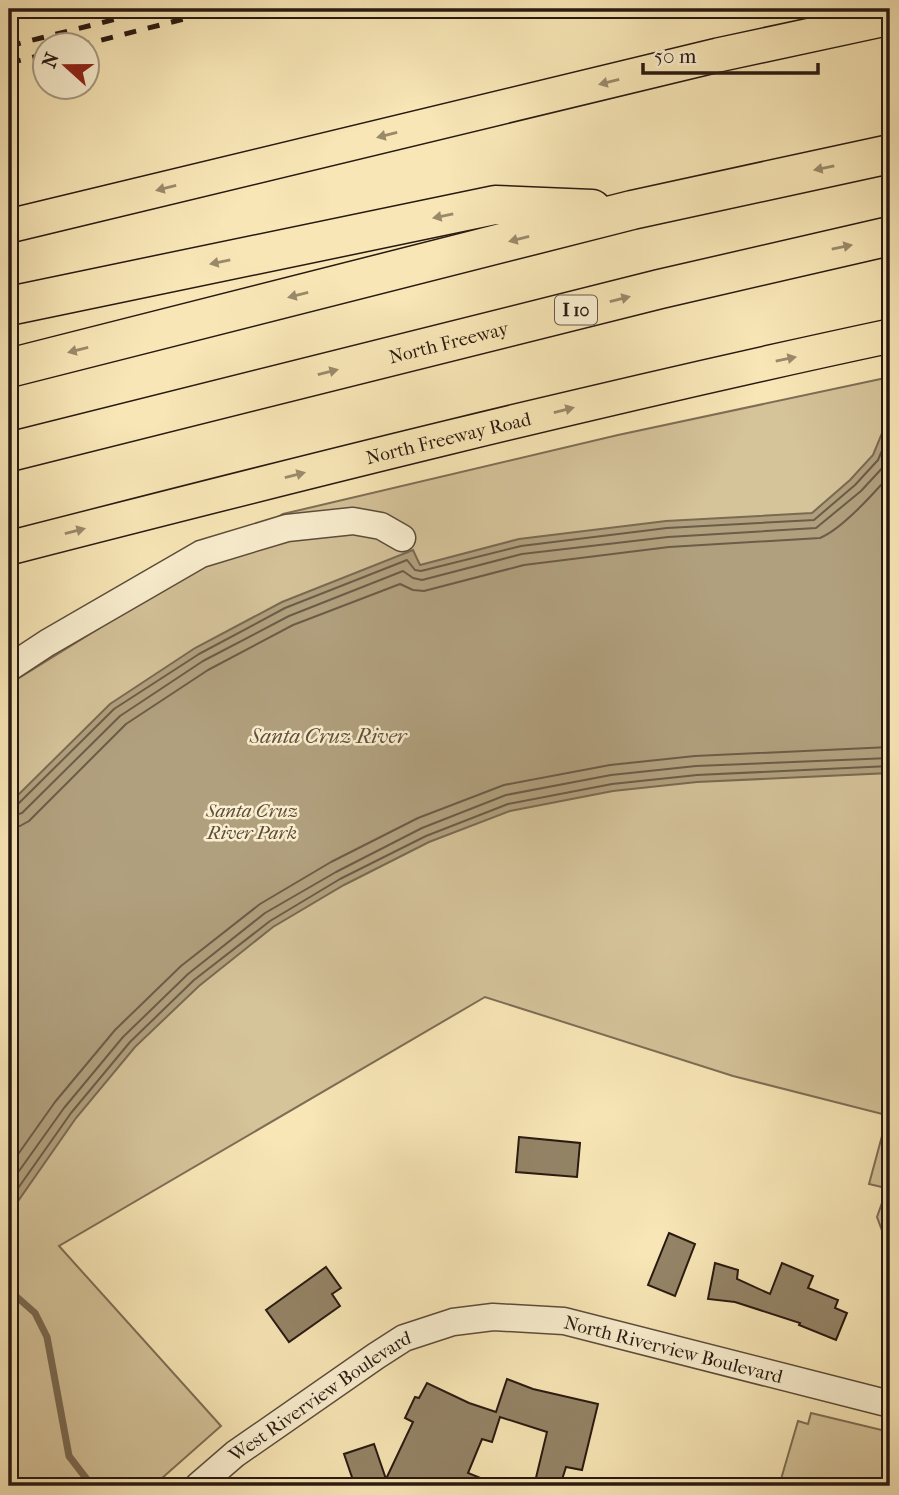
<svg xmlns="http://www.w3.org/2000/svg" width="899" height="1495" font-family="'IM FELL French Canon',serif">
	<rect width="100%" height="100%" fill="#f8e6b6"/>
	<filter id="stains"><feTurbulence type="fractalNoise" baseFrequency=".00286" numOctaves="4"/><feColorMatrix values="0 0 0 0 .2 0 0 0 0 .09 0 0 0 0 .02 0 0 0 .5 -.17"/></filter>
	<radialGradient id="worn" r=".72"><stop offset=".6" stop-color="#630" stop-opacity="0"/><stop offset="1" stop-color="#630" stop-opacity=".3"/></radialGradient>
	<path fill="#d5c39a" stroke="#7e6e56" stroke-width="2" d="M890,377V1116L733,1076L485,997L59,1246L221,1426L153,1486H9L11,683L283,514L618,435Z
		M882,1136L890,1139V1189L869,1184Z
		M890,1198V1238L883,1233L877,1217L883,1200Z
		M811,1413L890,1432V1486H779L798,1421L808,1424Z"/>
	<path fill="#b1a07e" stroke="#7a6a52" stroke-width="2" d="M890,414V773L697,782L613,791L510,811L429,842L344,885L273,927L199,986L135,1047L76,1118L9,1214V804L110,704L195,648L282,602L413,550L420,565L519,539L666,521L812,513L850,480L873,455Z"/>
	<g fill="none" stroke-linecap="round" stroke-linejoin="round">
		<path stroke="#6c5c48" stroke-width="2" d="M9,808L16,806L114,709L199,654L285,608L407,560L415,570L421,571L521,546L667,528L814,520L855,485L878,460L890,432
			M9,817L22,813L120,716L203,661L289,616L403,571L413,578L422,580L522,554L668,537L816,528L861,491L885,465L890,455
			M9,828L20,826L29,821L126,724L208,670L293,625L400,584L413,590L424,591L524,565L669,547L820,538C842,529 873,494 890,475
			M9,1167L55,1102L115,1030L181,966L260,904L331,862L418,818L504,785L610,765L695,756L890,747
			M9,1185L64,1108L123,1037L188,974L265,913L336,872L422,828L506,795L611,775L696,766L890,758
			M9,1201L71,1113L130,1042L194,980L270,921L340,879L426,836L508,804L612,784L697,775L890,766"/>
		<path stroke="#7a6a52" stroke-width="7" d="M9,1294L18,1298L35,1313L47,1337L69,1456L92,1486"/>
	</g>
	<path fill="#948467" stroke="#281911" stroke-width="2" d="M519,1137L580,1143L577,1177L516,1172Z
		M669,1233L695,1244L675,1296L648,1285Z
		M715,1263L738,1270L737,1279L770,1294L782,1263L813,1276L808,1288L838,1300L835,1308L847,1313L836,1340L799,1325L800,1323L735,1302L708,1299Z
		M326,1267L341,1288L332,1294L340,1306L289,1342L266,1310Z
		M507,1379L533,1389L598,1404L582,1470L566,1467L560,1486H534L547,1432L500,1417L492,1442L482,1439L468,1473L500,1486H355L344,1454L374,1444L386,1479L413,1422L405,1418L415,1397L419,1398L427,1383L469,1403L496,1412Z"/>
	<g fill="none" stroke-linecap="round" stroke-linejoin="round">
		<g stroke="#5c4c3a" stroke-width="29">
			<g id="minor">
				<path d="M9,668L47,643L201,554L287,528L353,521L381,526L402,538"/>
				<path id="s1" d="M198,1486L235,1454L376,1356L404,1338L453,1322L493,1317L564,1321L890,1404"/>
			</g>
		</g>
		<g stroke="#281911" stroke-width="36">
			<g id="major">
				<path d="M9,226L718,55L890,18"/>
				<path id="s2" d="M9,548C301,473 595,399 890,336"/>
			</g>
		</g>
		<g stroke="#281911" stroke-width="41">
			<g id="highway">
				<path d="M9,306L495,205L592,209"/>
				<path d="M9,368L632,210L890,154"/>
				<path id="s3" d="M9,452L660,289L890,236"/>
			</g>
		</g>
		<use href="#minor" stroke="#faefd0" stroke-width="26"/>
		<use href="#major" stroke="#f8e6b6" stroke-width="33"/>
		<use href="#highway" stroke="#f8e6b6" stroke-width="38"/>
		<path stroke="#281911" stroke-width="5" stroke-dasharray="12 12" stroke-linecap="butt" d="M9,46L156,9
			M78,46L223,9
			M9,63L46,54"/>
	</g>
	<defs><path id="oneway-solid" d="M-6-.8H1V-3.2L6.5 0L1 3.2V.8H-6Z" transform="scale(1.75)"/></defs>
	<g fill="#9a8a6c">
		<use href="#oneway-solid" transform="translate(609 82) rotate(166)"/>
		<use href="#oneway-solid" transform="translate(387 135) rotate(166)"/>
		<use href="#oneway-solid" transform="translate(824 168) rotate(168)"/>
		<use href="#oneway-solid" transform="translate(166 188) rotate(166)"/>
		<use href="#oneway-solid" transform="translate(443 216) rotate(168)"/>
		<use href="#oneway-solid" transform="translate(519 239) rotate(166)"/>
		<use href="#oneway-solid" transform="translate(842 247) rotate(-12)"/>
		<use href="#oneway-solid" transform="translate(220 262) rotate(168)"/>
		<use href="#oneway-solid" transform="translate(298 295) rotate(166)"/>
		<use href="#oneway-solid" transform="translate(620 299) rotate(-14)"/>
		<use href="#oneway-solid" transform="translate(78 350) rotate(166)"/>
		<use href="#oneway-solid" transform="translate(786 359) rotate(-12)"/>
		<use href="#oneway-solid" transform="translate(328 372) rotate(-14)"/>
		<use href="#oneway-solid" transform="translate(564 410) rotate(-14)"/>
		<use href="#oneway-solid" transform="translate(295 475) rotate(-14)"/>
		<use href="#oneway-solid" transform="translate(75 531) rotate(-14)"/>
	</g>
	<g text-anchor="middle" stroke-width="5" stroke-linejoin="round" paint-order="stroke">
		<rect fill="#faefd0" stroke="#67594a" stroke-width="2" x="555" y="295.5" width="42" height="29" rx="5"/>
		<g font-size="18" font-weight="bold" fill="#281911">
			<text x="576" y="316">I 10</text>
		</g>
		<g font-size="19" fill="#281911" stroke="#faefd0">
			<text dy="7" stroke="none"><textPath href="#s3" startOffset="453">North Freeway</textPath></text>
			<text dy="7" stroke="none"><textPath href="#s2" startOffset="453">North Freeway Road</textPath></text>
			<text dy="7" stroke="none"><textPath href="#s1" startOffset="530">North Riverview Boulevard</textPath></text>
			<text dy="7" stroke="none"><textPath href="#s1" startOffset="152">West Riverview Boulevard</textPath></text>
		</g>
		<g font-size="19" font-style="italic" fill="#5c4c3a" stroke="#faefd0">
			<text x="252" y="817">Santa Cruz<tspan x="252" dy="22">River Park</tspan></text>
		</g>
		<g font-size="21" font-style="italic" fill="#5f4f3d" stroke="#faefd0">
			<text x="328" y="743">Santa Cruz River</text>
		</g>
	</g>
	<rect width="899" height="1495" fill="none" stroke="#f8e6b6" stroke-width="35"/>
	<rect x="10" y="10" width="878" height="1474" fill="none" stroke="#281911" stroke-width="3.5"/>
	<rect x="18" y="18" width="864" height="1460" fill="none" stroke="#281911" stroke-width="2"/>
	<g transform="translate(66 66) rotate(291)"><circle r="33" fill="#faefd0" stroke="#a69984" stroke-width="2"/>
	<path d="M0-5L12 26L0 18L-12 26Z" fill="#8f2418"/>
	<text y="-10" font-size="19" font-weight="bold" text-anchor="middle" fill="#281911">N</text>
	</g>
	<path d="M643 63v10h175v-10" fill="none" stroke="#281911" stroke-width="3.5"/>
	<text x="654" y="63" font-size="21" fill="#281911" stroke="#faefd0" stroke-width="5" paint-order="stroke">50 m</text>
	<rect width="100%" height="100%" filter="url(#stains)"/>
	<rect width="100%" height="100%" fill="url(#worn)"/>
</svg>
